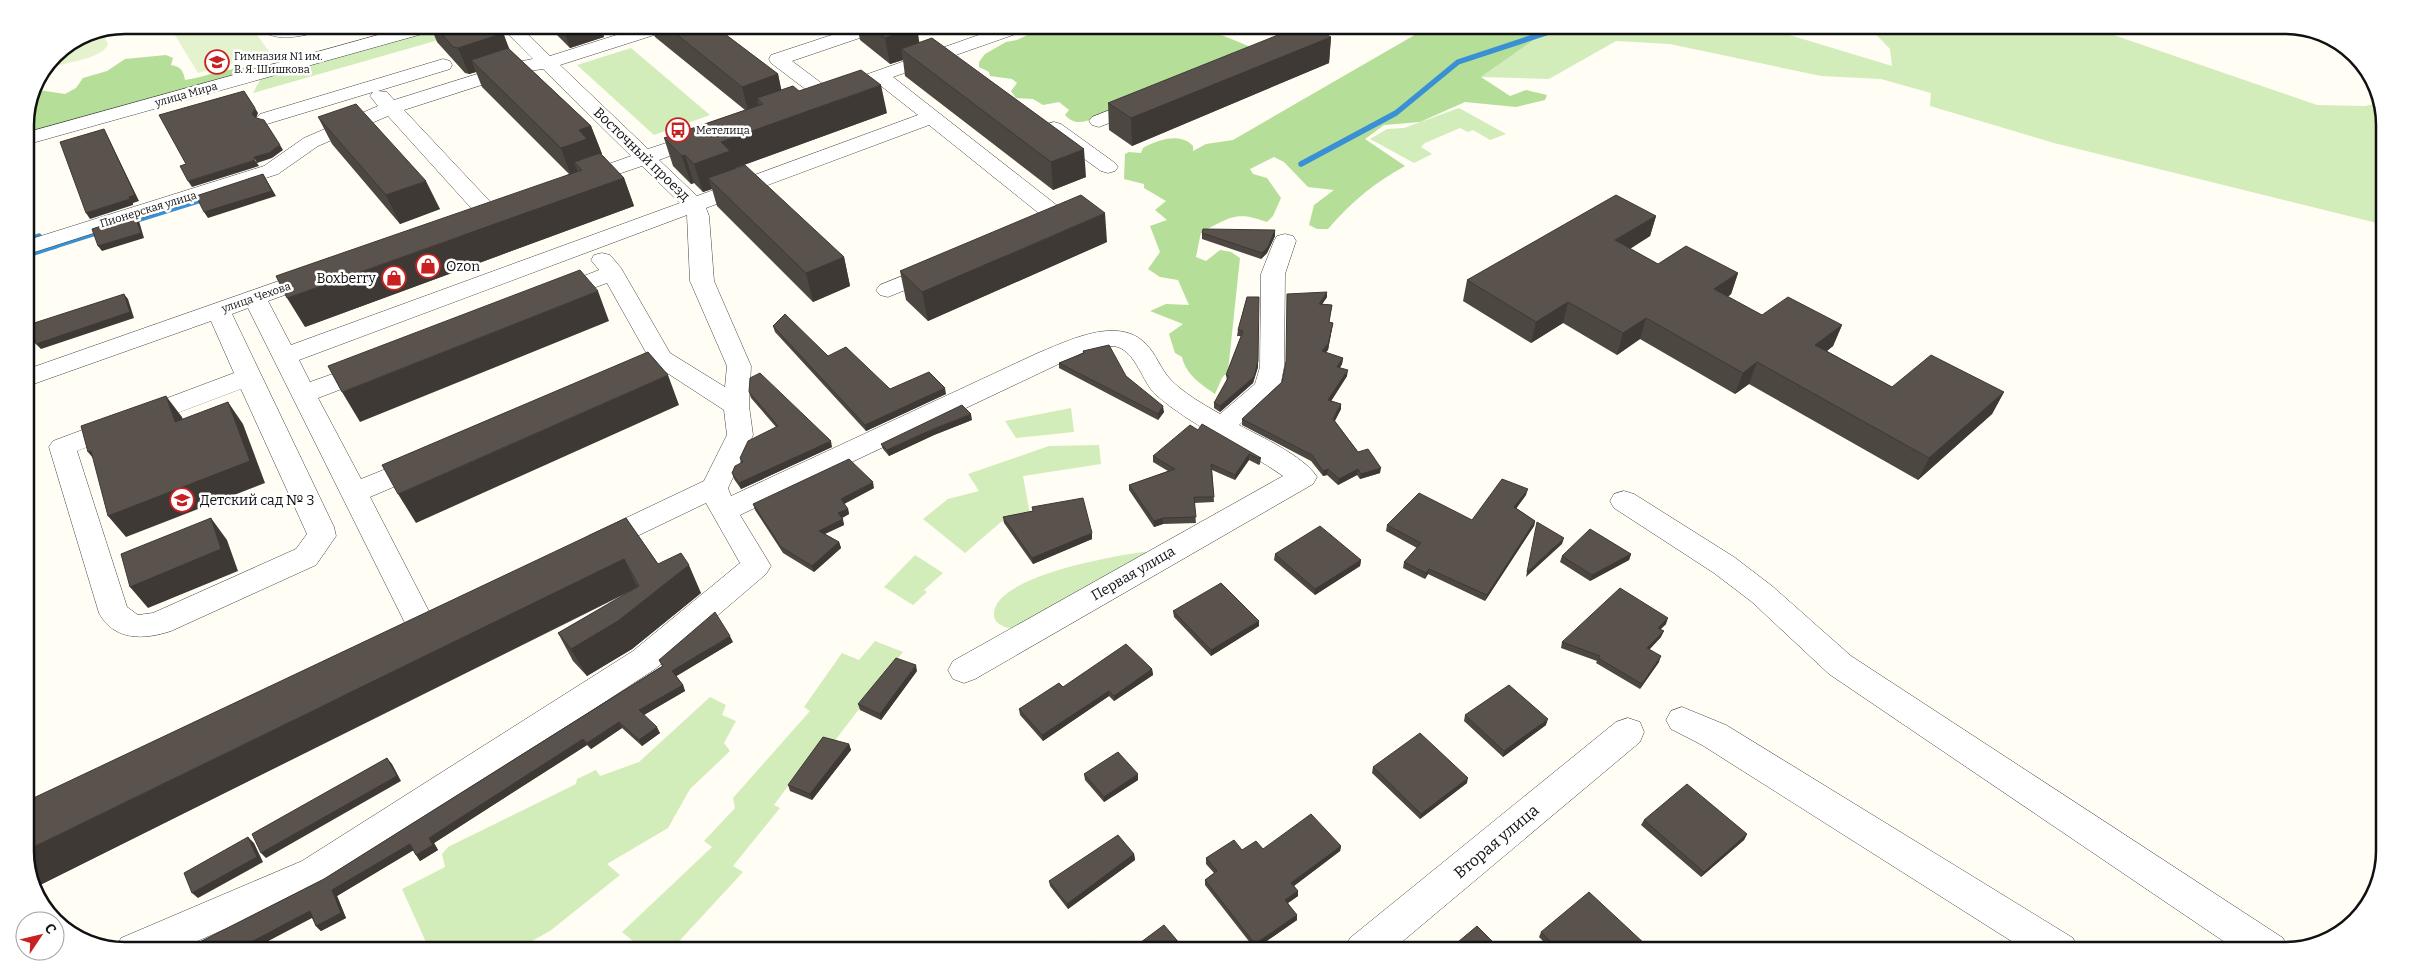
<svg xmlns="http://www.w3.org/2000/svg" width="2410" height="976" font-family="Bitter,serif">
	<rect width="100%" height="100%" fill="#fffdf4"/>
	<path fill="#d2edba" d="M1534,25H1723L1742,32L1776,31L1892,66L1890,49L1867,25H2060L2099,30L2317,105L2365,106L2380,103L2385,118V225L2054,143L1930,106L1931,93L1881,79L1821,76L1670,44L1616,41L1549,79L1481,77L1538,37Z
		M431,30L434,31L437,39L435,41L253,93L260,80L264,77Z
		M631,48L710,115L654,135L577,65Z
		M1459,108L1506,134L1490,140L1473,130L1468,132L1460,128L1425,143L1421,147L1432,154L1414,163L1370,139L1387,129L1404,128Z
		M1071,408L1074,432L1016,438L1005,421Z
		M1099,445L1101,464L1023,476L1030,515L1001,522L965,553L923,519L948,499L979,491L968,474L1049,446Z
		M1143,552H1157L1013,629C1004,627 993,624 994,613C996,576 1114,556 1143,552Z
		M915,555L943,573L924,590L927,592L913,605L884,587Z
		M875,641L903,652L833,743L822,740L774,805L780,808L733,866L743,872L670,951H645L622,932L712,847L704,841L735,808L733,798L810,711L804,707L842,653L859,660Z
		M710,697L726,705L722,715L736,721L724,743L730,751L690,789L668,828L607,864L620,875L550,931L514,951H430L402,889L445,867L442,854L448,847L576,784L577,779L596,770L600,776L639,762Z
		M326,944L323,951H273L276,946Z"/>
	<path fill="#b5de99" d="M1050,25H1205L1204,27C1220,36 1238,40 1253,49L1100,116C1087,121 1076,127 1065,115L1069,110L1059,102L1043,105L1033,99L1016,98L1011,91L1017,83L1012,79L990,76L989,72L979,67V62L985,54L1006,42L1017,40L1040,29H1048Z
		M1432,25H1534L1538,37L1481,77L1510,96L1526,90L1547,95L1545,100L1516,107L1465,102L1420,122L1384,125L1365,139L1405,166C1374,183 1351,202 1328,229H1317L1309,225L1314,205L1334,190L1308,187L1284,162L1274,157L1250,169L1253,174L1267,178L1281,198L1273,216L1267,222C1235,210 1230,218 1201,232L1196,257L1206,261L1220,250L1231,252L1240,258L1228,371L1222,378L1215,394C1202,385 1186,375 1182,357L1175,353L1169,334L1183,324L1150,311L1166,304L1189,305L1178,280L1160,277L1148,269L1160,252L1150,226L1167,220L1155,210L1166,201L1144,188V184L1124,179L1125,154L1129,152L1141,153L1143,148C1158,140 1180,132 1193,146V151L1206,144L1233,140Z
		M166,55L173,58L171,65C181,67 183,70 185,80C202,78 244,62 257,70L25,138V118L32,89L65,94L76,88L83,78L107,71L125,59Z"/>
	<path fill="#e4f3cd" d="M201,25H250L270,53L198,73L173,32Z
		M101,30L108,44C103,59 60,64 45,68C58,49 78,34 101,30Z"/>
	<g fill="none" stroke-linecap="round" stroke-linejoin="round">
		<path stroke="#3990d4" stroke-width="5.5" d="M1301,164L1396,113L1458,62L1570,25
			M130,222L207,198
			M25,241L39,236
			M52,247L96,233"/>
		<path stroke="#3990d4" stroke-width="7" d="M25,255L56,245"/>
		<g stroke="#444" stroke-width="1">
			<path id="minor" d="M257,25H332L329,29C309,34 272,47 257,25Z
				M414,25H443L440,29L25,145V133Z
				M499,25H518L550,56L648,25H676L673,29L560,65L648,149L696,133L703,131L710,133L713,137L710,141L659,160L697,196L918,115L876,82L843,94L833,95L831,98H817L771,63L769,59L771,55L862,25H889L886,29L792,61L828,88L1007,25H1033L1030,29L893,77L1059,207L1064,218C1057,231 1036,239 1022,236L1019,231L1022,226L1042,218L1041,215L929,125L706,208L709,216L714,281L751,366L749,406L753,435L728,488L731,496L1038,353C1068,341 1118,315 1146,344C1156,354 1160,368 1170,379C1183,393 1203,404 1220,414L1255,384L1260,367L1261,274L1274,241L1277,236L1285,234L1293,236L1296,241L1285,274L1284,367L1280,387L1239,425C1261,437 1304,456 1317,477L1313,484L975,679L964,683L953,679L948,670L953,661L1283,476C1242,447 1194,428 1156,395C1142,382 1137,354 1118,347C1107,344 1094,349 1084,352L740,515L771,566L766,574L655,669L328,883L175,951L116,949L121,938L302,861L633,651L740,563L706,503L608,550L598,554L588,550L584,543L588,536L704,481L727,435L724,410L661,369L623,384L614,382L610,376L614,370L648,356L607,283L556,302L548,300L544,295L548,290L599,270L591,260L594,255L602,253L610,255L621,268L670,353L725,387L727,366L690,281L687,215L299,360L310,382L372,360L381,362L385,368L381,374L318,398L361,479L423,454L433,456L436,463L433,470L370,497L435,623L431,631L420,635L409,631L248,308L232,314L334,527L336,536L316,565L171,631C144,640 114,641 99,613L49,447L53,441L234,373L211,321L25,387V370L310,270L318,268L326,270L330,275L326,280L268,301L291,345L680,203L642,166L586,185L579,187L572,185L568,181L572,177L631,156L543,69L522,72L404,110L497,209L500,214L497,219L489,221L481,219L388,116L318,146L278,174L25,255V241L264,166L304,138L378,106L370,96L373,92L267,124L260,122L257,118L260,114L443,59L450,61L452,65L450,69L378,91L387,92L394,100L512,63L533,59ZM241,389L307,534L296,549L153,613L138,615L127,607L77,451Z
				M1143,97L1150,99L1153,103L1150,107L1099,127L1092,125L1089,121L1092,117Z
				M1054,122L1061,124L1115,163L1118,167L1115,171L1108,173L1101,171L1047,132L1044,128L1047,124Z
				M937,262L945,264L948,269L945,274L888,297L880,295L876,290L880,285Z
				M1624,491L1634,494L1734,557L1772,586L1851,656L2283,938L2288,950L2238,951L1829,674L1752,602L1714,573L1614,508L1610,501L1614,494Z
				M1682,707L1726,725L2073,938L2079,951H2027L1702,745L1671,729L1666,720L1671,711Z
				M1628,718L1640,722L1644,732L1640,742L1391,951H1344L1350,938L1616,722Z"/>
		</g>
		<use href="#minor" fill="#fff" fill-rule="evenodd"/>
	</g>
	<path fill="#4d4741" d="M430,25H496L510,50L591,126L602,154H601L624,178L634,206L305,327L569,174L482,87L476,72L469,74L465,73L437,42Z
		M547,25H600L604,37L570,48Z
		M651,25H713L778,74L781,90L799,91L887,113L735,168L844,257L850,286L813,302L717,206L712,189L703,192L694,183L691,184L673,166L664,138L745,110L655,37Z
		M857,25H914L919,43L1086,177L1053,190L905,76L903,60L890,64L860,40Z
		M1331,37L1329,63L1132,146L1109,130L1108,103Z
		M318,117L440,209L400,224L332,144Z
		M1656,216L1650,236L1630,249L1658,264L1738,273L1731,294L1728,297L1762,315L1842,325L1833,346L1827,351L1892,387L2004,392L1992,414L1918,480L1749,384L1735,394L1640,339L1617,355L1563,323L1531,343L1463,301L1467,280Z
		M1202,233L1275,236L1267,253L1261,259L1202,239Z
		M1107,242L928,321L906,300L900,271Z
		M1327,292V297L1322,304L1332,305L1329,322L1333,323L1328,350L1325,353L1343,358L1342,364L1340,368L1347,376L1331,401L1341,404V409L1335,421L1358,452L1380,473L1360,479L1357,475L1338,485L1327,475L1323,476L1311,461L1242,425V419L1282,382L1286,363Z
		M1247,297L1258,367L1253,383L1220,412L1214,408V403L1227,381L1226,375L1241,336H1237L1238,330Z
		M773,326L890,389L946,394L866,431L775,332Z
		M1083,351L1126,376L1164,412L1158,420L1059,368V363L1083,353Z
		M749,392L832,447L741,489L734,479L732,473L741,463L740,458L776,427L751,398Z
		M972,420L934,435L889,456L883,449L881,444Z
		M1198,430L1261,458L1260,464L1259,465L1249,460L1235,480L1212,470L1214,502L1194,503L1196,523L1163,524L1154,527L1129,490V485L1168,471L1153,462V456Z
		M874,488L844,504L848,509L849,514L842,518L844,525L825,534L839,542L841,548L814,572L783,553L755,510L753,504Z
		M1526,495L1516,508L1535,521L1534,526L1485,601L1428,574L1425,579L1403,568L1404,562L1417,548L1386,531L1387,525L1472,520Z
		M1033,511L1092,539L1033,564L1004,523L1003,517Z
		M626,518L658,564L701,593L632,649L587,676L573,661L558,633L635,589L36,887Z
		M1275,554L1361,560L1360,566L1315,595L1274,560Z
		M1631,554L1629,560L1590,581L1560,562L1562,556Z
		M1173,611L1259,626L1211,656L1174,617Z
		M1666,624L1661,629V637L1649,650L1659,662L1640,689L1596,663L1597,661L1561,648L1562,642Z
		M733,642L676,676L683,685L685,691L644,715L660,733L642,746L622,728L591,749L587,745L434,843L438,850L420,861L413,850L337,896L346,918L321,931L316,926L312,918L249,951H182L324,879L662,666L659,660Z
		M1152,669L1153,675L1114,701L1109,696L1043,741L1020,715L1019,709L1063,687Z
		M917,671L881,720L860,710L858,704Z
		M1465,715L1546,725L1503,757L1464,721Z
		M849,744L851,750L812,800L790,791L788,785Z
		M1373,767L1467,783L1420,819L1372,773Z
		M1084,774L1138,780L1104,802L1085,780Z
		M1644,820L1747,834L1744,840L1701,877L1641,825Z
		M1341,846L1340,851L1294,886L1298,891V896L1288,903L1297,920L1255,949L1205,885V880L1214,873L1206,864V858L1242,850Z
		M1134,854L1135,860L1068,909L1050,886L1049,881Z
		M1541,932L1643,950V951H1553L1539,937Z
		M1458,942L1502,951H1460L1456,947Z"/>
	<path fill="#3f3935" d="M562,25H600L604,37L570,48Z
		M952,25H961L953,28Z
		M917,27L921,53L901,49L903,60L890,64L885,38Z
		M503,32L513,59L471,60L476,72L469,74L458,48Z
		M1331,37L1329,63L1132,146L1131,118Z
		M778,74L784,102L763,104L757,98L760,110L749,114L742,87Z
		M881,85L887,113L708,178L712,189L703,192L694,164L721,142Z
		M255,108L258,113L256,119L252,114Z
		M591,126L602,154L574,162L579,174L571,176L561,148L579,130Z
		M104,129L107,135L139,201L133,203V205L90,219L86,213Z
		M280,145L283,150L272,158L257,163L254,157Z
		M1084,149L1086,177L1053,190L1051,162Z
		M685,155L694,183L691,184L682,156Z
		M255,160L259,166L192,187L188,181Z
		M263,174L276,196L208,218L204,212Z
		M624,178L634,206L305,327L287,298Z
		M426,181L440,209L400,224L386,195Z
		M1105,213L1107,242L928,321L922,292Z
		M135,215L139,221L144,238L102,251L98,246Z
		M1656,216L1650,236L1610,261L1615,240Z
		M1275,230V236L1267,253L1261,259L1262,253Z
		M844,257L850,286L813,302L806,273Z
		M1738,273L1731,294L1707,311L1714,289Z
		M598,291L609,321L360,422L342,392Z
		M1327,292V297L1319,309V304Z
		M124,294L128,299L134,318L41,349L36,344Z
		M1568,302L1563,323L1531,343L1536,322Z
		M1646,318L1640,339L1617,355L1623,333Z
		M1333,323L1328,350L1321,357L1322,351Z
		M1842,325L1833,346L1806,367L1815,345Z
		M1343,358L1342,364L1336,372L1337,367Z
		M1258,361V367L1253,383L1220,412V406Z
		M1757,362L1749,384L1735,394L1743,373Z
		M1348,370L1347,376L1328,406V400Z
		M668,375L679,405L416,523L398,494Z
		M945,388L946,394L866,431L865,425Z
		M2004,392L1992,414L1918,480L1929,458Z
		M166,396L182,417L191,443L175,422Z
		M228,402L243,424L265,483L126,537L108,516Z
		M1341,404V409L1332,425L1333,419Z
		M1163,406L1164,412L1158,420V414Z
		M971,414L972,420L934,435L889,456L887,450L933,429Z
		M831,441L832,447L741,489L739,483Z
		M91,451L106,474L88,452Z
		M1249,454V460L1235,480V475Z
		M1381,468L1380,473L1360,479L1361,474Z
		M1328,469L1327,475L1323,476V471Z
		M1358,469L1357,475L1338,485L1339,479Z
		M873,482L874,488L842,505L841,499Z
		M1528,489L1526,495L1513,513L1514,507Z
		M848,509L849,514L840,519L838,513Z
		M211,518L227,540L238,571L148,608L130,587Z
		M1163,518V524L1154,527V521Z
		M843,519L844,525L820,536L819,531Z
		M1535,521L1534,526L1485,601L1487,595Z
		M1092,533V539L1033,564L1032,558Z
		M1564,538L1562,544L1526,577L1527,572Z
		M839,542L841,548L814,572L812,566Z
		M1631,554L1629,560L1590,581L1592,575Z
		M624,559L637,587L36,887L25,858V851Z
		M1361,560L1360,566L1315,595V589Z
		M689,565L701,593L632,649L587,676L571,649Z
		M1429,569L1428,574L1425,579L1426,573Z
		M1668,618L1666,624L1656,633L1658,628Z
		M1259,621V626L1211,656V650Z
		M1664,631L1661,637L1645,654L1647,648Z
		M730,636L733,642L675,677L672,671Z
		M1661,656L1659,662L1640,689L1642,684Z
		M916,665L917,671L881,720L880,714Z
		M1152,669L1153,675L1114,701V696Z
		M683,685L685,691L642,716L639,710Z
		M1109,691V696L1043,741L1042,735Z
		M1548,719L1546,725L1503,757L1504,751Z
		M619,722L622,728L591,749L587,743Z
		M657,727L660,733L642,746L639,740Z
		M583,739L587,745L434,843L438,850L420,861L416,855L429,838Z
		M849,744L851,750L812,800L810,794Z
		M387,758L392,764L401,781L266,858L261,853Z
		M1138,774V780L1104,802V797Z
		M1468,778L1467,783L1420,819L1421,814Z
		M1747,834L1744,840L1701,877L1704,872Z
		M248,837L254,843L263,862L198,898L192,893Z
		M410,844L414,850L337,896L346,918L321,931L316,926L332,890Z
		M1341,846L1340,851L1291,888V883Z
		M1134,854L1135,860L1068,909L1067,904Z
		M1298,891V896L1285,905V900Z
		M310,911L315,916L249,951H234Z
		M1297,915V920L1255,949V944Z
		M94,941L100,946L91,944Z"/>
	<path fill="#5a524c" stroke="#3f3935" d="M434,25H496L503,32L494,35L495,36L458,48L453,47Z
		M665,25H713L778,74L742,87Z
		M869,25H914L917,27L885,38Z
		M1303,25H1308L1331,37L1131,118L1108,103Z
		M932,38L1084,149L1051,162L901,49Z
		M508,48L591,126L579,130L587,139L561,148L471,60Z
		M861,70L881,85L721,142L730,151L694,164L685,155L682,156L664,138L763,104L757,98L793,86L799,91Z
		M244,91L255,108L252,114L256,118L264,120L280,145L269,153L254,157L255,160L188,181L180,166L186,164L159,115Z
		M356,104L426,181L386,195L318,117Z
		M104,129L135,195L129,197L130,199L86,213L60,142Z
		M600,153L624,178L287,298L276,276L582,170L574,162Z
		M745,165L844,257L806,273L708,178Z
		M263,174L272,191L204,212L196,196Z
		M1081,195L1105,213L922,292L900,271Z
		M1616,195L1656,216L1615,240L1658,264L1686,246L1738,273L1714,289L1762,315L1788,297L1842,325L1815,345L1892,387L1931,355L2004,392L1929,458L1757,362L1743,373L1646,318L1623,333L1568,302L1536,322L1467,280Z
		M135,215L141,233L98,246L92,229Z
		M1203,229L1275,230L1268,247L1262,253L1202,233Z
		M580,270L598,291L342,392L328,366Z
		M1327,292L1319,304L1332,305L1329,322L1333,323L1328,344L1322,351L1343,358L1337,367L1348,370L1328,400L1341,404L1333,419L1358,452L1368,449L1381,468L1361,474L1358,469L1339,479L1328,469L1323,471L1312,455L1242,419L1282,382L1286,361L1287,294Z
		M124,294L130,312L36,344L31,324Z
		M1247,297H1259L1258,361L1254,377L1220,406L1214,403L1229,376L1226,375L1243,331L1238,330Z
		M785,314L828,356L846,347L890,389L929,372L945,388L865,425L773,326Z
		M1109,345L1126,376L1163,406L1158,414L1059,363L1084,353L1083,351Z
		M648,352L668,375L398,494L382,465Z
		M760,373L831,441L739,483L732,473L735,466L743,462L740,458L748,441L778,426L749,392L750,378Z
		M166,396L175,422L228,402L250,461L108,516L91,451L88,452L81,426Z
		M962,405L971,414L933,429L887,450L881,444Z
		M1202,424L1261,458L1259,459L1249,454L1235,475L1211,464L1214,497H1194L1196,517L1163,518L1154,521L1129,485L1175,469L1153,456L1190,425L1198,430Z
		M849,459L873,482L841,499L848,509L838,513L843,519L819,531L839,542L812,566L781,547L753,504Z
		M1502,479L1528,489L1514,507L1535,521L1487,595L1429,569L1426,573L1404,562L1421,543L1387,525L1419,493L1472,520Z
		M1083,498L1092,533L1032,558L1003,517L1033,511L1032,507Z
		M211,518L221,549L130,587L121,554Z
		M626,518L658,564L681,553L689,565L618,621L571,649L558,633L639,586L624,559L25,851V802Z
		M1537,522L1564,538L1527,572Z
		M1320,526L1361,560L1315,589L1275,554Z
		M1590,529L1631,554L1592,575L1562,556Z
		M1221,583L1259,621L1211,650L1173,611Z
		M1620,588L1668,618L1658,628L1664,631L1647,648L1661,656L1642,684L1598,658L1600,656L1562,642Z
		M715,612L730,636L672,671L683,685L639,710L657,727L639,740L619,722L587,743L583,739L429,838L433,845L416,855L410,844L332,890L341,913L316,926L310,911L234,951H182L324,879L663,666L659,660Z
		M1126,644L1152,669L1114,696L1109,691L1042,735L1019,709L1059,683L1063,687Z
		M896,658L916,665L880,714L858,704Z
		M1509,685L1548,719L1504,751L1465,715Z
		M1420,733L1468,778L1421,814L1373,767Z
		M823,737L849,744L810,794L788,785Z
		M1118,752L1138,774L1104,797L1084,774Z
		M387,758L397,776L261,853L252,834Z
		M1687,784L1747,834L1704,872L1644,820Z
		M1311,814L1341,846L1291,883L1298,891L1285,900L1297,915L1255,944L1205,880L1217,871L1206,858L1234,840L1242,850L1256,841L1263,849Z
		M1118,835L1134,854L1067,904L1049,881Z
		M248,837L257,857L192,893L184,873Z
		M1589,892L1646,945L1639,951H1609V950L1608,951H1560L1541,932Z
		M1164,925L1186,951H1129Z
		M1477,926L1502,951H1466L1458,942Z
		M78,937L94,941L91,944H87Z
		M677,941L688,951H666Z
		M1091,941L1098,951H1077Z"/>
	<defs>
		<g id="school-ring" transform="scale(1.25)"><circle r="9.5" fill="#fff" stroke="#c92021" stroke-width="1.5"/><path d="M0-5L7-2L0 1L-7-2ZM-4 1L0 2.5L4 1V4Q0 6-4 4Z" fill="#c92021"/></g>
		<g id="bus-ring" transform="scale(1.25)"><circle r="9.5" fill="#fff" stroke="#c92021" stroke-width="1.5"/><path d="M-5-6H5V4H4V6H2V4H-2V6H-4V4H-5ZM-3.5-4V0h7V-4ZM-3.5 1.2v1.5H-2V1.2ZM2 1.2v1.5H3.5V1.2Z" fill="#c92021"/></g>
		<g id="shop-ring" transform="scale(1.25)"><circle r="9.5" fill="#fff" stroke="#c92021" stroke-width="1.5"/><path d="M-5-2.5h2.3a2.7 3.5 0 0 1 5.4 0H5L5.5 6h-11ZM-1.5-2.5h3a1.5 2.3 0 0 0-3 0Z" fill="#c92021"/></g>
	</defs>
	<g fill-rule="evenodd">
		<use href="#school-ring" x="217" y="62"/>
		<use href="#bus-ring" x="678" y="130"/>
		<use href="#shop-ring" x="428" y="266"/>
		<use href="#shop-ring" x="394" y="278"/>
		<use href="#school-ring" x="182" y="500"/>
	</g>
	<g text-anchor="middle" stroke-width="5" stroke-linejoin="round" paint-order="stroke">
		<g font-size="11" fill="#111" stroke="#fff" text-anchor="start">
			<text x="234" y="60">Гимназия N1 им.<tspan x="234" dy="13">В. Я. Шишкова</tspan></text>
			<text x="696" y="134">Метелица</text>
		</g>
		<g font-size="11" fill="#111" stroke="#fff">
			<text transform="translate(186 94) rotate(-16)" y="4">улица Мира</text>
			<text transform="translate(148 209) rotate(-17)" y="4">Пионерская улица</text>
			<text transform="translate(256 297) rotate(-19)" y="4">улица Чехова</text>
		</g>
		<g font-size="14" fill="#111" stroke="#fff">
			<text transform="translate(642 154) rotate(44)" y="5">Восточный проезд</text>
			<text transform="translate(1133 573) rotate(-30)" y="5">Первая улица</text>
		</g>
		<g font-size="14" fill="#111" stroke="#fff" text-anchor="start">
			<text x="446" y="271">Ozon</text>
			<text x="376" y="283" text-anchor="end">Boxberry</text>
			<text x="200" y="505">Детский сад № 3</text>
		</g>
		<g font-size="16" fill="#111" stroke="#fff">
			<text transform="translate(1496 841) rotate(-40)" y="6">Вторая улица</text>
		</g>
	</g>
	<path d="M0 0H2410V976H0ZM125 34H2285A91 91 0 0 1 2376 125V851A91 91 0 0 1 2285 942H125A91 91 0 0 1 34 851V125A91 91 0 0 1 125 34Z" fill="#fff" fill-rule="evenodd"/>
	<path fill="none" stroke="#111" stroke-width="2.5" d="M125 34H2285A91 91 0 0 1 2376 125V851A91 91 0 0 1 2285 942H125A91 91 0 0 1 34 851V125A91 91 0 0 1 125 34Z"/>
	<g transform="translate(40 936) rotate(55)"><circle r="24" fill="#ffffff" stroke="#a0a0a0"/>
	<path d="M0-4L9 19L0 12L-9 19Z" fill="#c92021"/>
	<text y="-8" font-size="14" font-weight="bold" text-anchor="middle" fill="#111111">С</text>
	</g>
</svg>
